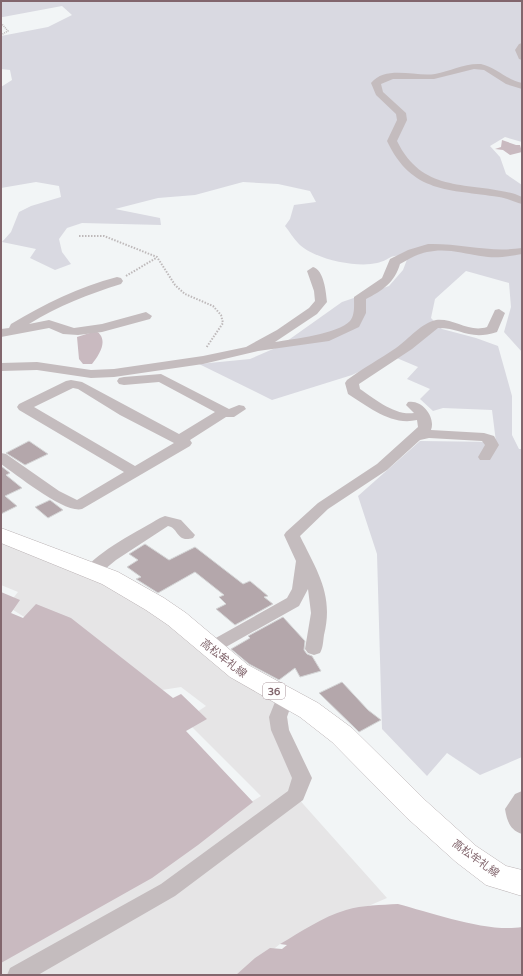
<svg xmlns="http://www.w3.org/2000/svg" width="523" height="976" font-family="'Varela Round','Noto Sans JP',sans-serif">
	<rect width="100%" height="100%" fill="#f2f5f6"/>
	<path fill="#e6e5e6" d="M1,535L110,578L285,697L296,796L387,898L280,944L241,975H1V951L261,796L185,720L206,706L181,687L162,690L66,621L29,620L7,606L18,592L1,585Z"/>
	<path fill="#d9d9e1" d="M1,1H522V142L505,137L490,146L500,157L506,174L522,185V352L504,332L511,307L509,283L466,271L435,299L431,318L442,329L476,338L498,346L512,396V435L519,449H522V757L480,775L447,753L427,776L382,729L377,554L358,496L420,441L496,442L492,410L443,408L433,411L420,399L430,389L407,379L418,367L392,356L352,375L272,400L199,364L250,359L280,346L342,302L389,286L403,270L408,257C388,253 393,259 377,263C356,268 313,259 298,243C293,238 290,232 285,226L290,219L294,205L316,202L310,191L278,184L243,182L195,195L158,198L115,209L160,218L161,225L82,223L67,228L59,239L62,252L71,264L55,270L30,258L36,249L2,242L11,232L19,212L31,206L61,197L59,186L36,182L1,188V87L12,80L10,70L1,69V36L48,27L72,15L62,6L3,17H1Z"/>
	<path fill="#c9bac0" d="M502,140L516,145H520L522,152L510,155L503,150L495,149L501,147Z
		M96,331C109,339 100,354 92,364H83L79,359L77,337Z
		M1,592L20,600L11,613L23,618L36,604L71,618L173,698L181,694L207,719L186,731L253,802L198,845L152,878L1,963Z
		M398,904C432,913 488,933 522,927V975H236L255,958L270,948L282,949L287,945L280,944C301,932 322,917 346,910C363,905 381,905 398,904Z"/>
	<path fill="#b4a7ab" stroke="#d5d6d7" d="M29,441L48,454L25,465L6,453Z
		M1,466L10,473L6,475L22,488L5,496L17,506L1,514Z
		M50,500L63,510L48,518L35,507Z
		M145,544L169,560L195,547L243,584L250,581L268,596L264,597L273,604L235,625L216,609L226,604L219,597L224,595L195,572L158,593L136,579L141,577L127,567L138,560L129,554Z
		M283,617L305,641L304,650L307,654L312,656L321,671L300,677L295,668L279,680L249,664L231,649L250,638L248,636Z
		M342,682L368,710L381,720L359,732L319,693Z"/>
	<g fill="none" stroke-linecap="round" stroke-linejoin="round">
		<g stroke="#bab2b4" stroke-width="1">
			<path id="primary" d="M1,528L118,572L164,598L186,613L248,665L318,703L352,728L426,801L476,846L506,866L522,870V896L486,885L456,862L406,817L332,742L300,717L230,677L168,625L146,610L102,584L1,543Z"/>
		</g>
		<path stroke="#beb9ba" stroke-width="1.5" stroke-dasharray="1 1" stroke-linecap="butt" d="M1,23L8,31L1,35"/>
		<path stroke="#beb9ba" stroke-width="2" stroke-dasharray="1.5 1.5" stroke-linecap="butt" d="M79,236H104L157,257L175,285L185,294L213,306L221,315L223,323L206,348
			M126,276L156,258"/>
		<path fill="#c4bcbe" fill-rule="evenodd" d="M522,43V60L519,59L515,50L519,44Z
			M481,64C497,68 507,80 522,83V89L506,84L484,70L474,69L434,79H393L381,84L383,92L406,113L407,120L397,141C423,194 467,181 515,194L522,197V204C514,202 507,198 499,197C449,189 412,194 387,141L397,120L396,114L376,95L371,83C386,65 415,77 435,74C451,71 464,63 481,64Z
			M428,244C460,243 490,253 522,248V254C511,256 500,258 488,257C468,255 448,247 427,252C417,254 409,259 400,264C395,282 382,291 366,299V313L359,327L329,341L258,351L203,364L114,377L91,378L37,370L1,371V363L37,362L91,370L114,369L203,356L246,347L277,330L309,308L315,301L314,291L307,271L313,267C324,270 326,292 327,302L317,314L275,342C293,339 338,334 350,321C355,315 354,305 354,297L382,278L390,259L408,250Z
			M117,277L121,278L123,281L121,284C89,294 58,306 29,324L49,320L74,328L102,324L146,312L152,316L150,319L102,332L78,335L63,334L49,328L1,337V329L9,328L11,324C44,304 79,287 117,277Z
			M499,309L505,313L497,332C469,341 462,328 438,328L412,349L359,384L360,389C375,399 395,416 414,413L406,405L408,402C422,399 436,417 431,430L484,433L494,436L499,445L490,460H480L478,457L485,445L482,441L429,438L420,440L387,470L328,509L300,536C317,571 334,595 324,635C323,642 323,648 320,653L314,655L308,653L305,649L311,613L308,589L299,606L217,652L211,654L205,652L202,648L205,644L287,598L292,589L296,561L284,535L286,532L318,503L377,464L418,427L417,420C391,426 369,407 348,394L345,383L347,380C363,368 380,359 396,348C409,339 421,323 436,320C454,318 469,333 487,327L495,310Z
			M161,374L229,409L239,405L244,406L246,409L234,417H226L190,440L192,443L190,446L82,509C65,514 17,475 1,464V453L6,454L59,491L77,500L124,472L19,410L17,407L19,404L66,381L71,380L82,382L179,434L215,412L159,382L124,385L119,384L117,381L119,378L124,377ZM73,388L78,389L120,415L174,443L135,466L34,407Z
			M165,516L181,520L195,535L193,538C176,543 179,528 168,526L116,560L99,574L93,575L87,574L85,570C96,552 140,530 160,518Z
			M285,691L291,692L294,697L287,717L289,730L312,778L303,800L175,896L38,975H7L10,968L161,884L288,791L292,778L271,730L269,717L279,692Z
			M522,791V834C510,830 507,821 505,809L515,794Z"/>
		<use href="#primary" fill="#fff" fill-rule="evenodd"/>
	</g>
	<g text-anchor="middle" stroke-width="4" stroke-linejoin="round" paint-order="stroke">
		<rect fill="#fff" stroke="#a89499" stroke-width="1" x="263" y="683" width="22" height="16" rx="3"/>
		<g font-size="10" font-weight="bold" fill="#82666d">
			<text x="274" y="695">36</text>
		</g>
		<g font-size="11" fill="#82666d" stroke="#fff">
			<text transform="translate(224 658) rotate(38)" y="4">高松牟礼線</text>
			<text transform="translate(476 858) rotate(36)" y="4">高松牟礼線</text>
		</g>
	</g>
	<rect width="523" height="976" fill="none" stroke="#82666d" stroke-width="4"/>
</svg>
